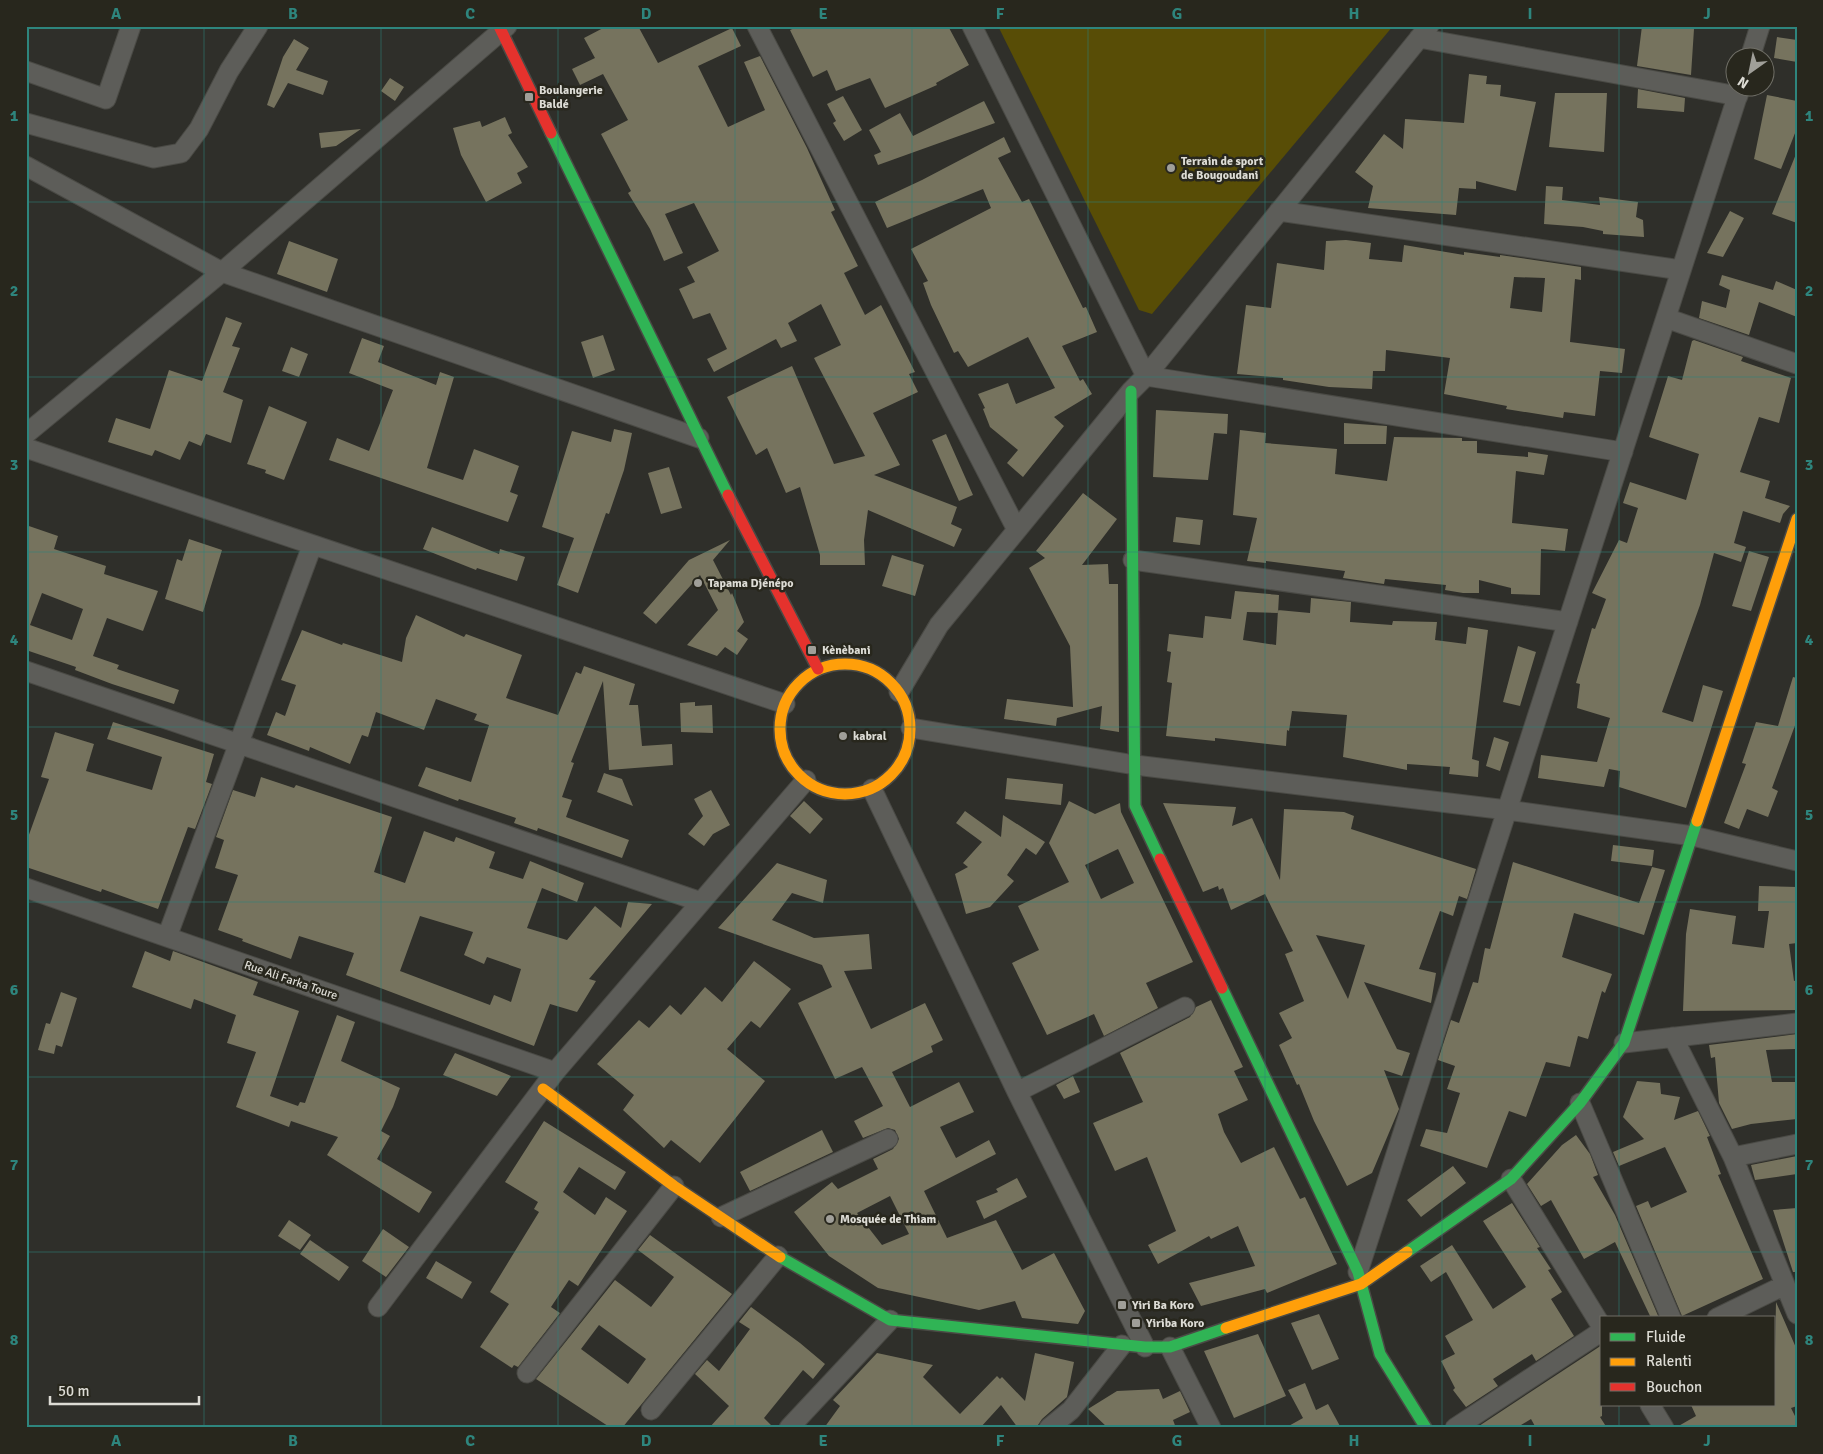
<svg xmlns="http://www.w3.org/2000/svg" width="1823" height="1454" font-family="Signika,sans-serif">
	<rect width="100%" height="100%" fill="#2f2f2a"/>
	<path fill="#584d06" d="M998,26H1393L1152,314L1139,310Z"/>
	<path fill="#76735e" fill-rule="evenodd" d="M607,26H638L658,63L732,28L741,46L698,66L728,127L765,110L744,62L760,56L807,148L835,210L831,212L858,266L844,273L865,315L881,305L915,372L909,374L918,392L873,413L900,465L874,475L957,507L951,524L962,529L954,547L868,510L864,540L865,565H820V555L800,487L786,493L767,448L756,455L727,397L792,366L834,464L865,456L814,358L841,345L821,304L788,323L797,341L781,348L776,339L714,372L707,359L727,349L710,313L693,319L679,289L695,282L687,267L719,251L694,203L665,214L683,253L664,261L650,229L628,193L631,191L601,134L628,120L603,74L580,85L572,69L595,58L584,38Z
		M799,26H948L969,65L936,83L937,85L885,108L870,78L836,91L827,70L813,77L790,30Z
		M1642,26L1694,29L1691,75L1637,66Z
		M1777,37L1797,40V62L1774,58Z
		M294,39L309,48L296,70L328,81L323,95L288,83L274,108L267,105L283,57Z
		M1469,74L1487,76L1486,84L1501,85L1500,96L1536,102L1516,191L1476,181V189L1459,188L1456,215L1368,208L1373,186L1355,172L1384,134L1403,149L1405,119L1464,123Z
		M390,78L404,87L395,101L381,91Z
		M1638,89L1685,98L1684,112L1637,108Z
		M1555,93H1607L1604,152L1549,147Z
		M1767,95L1797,101V128L1781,169L1754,159Z
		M843,96L862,130L844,141L833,123L836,121L827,104Z
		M984,101L995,123L878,165L874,155L881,152L869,130L900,113L913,136Z
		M505,117L512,133L508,135L528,167L517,173L522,183L486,202L461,155L453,128L480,121L482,127Z
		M361,129L336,146L321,148L319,133Z
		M1004,137L1011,152L998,158L1022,202L1029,199L1083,308L1086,307L1097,332L1062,346L1080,381L1083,379L1092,394L1054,417L1064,426L1023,477L1007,463L1018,450L990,427L983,409L985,408L978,394L1008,383L1016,404L1055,388L1028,337L968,367L958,351L954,353L931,305L923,283L928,281L911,249L991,208L983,189L887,228L875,202L922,180Z
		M1796,154L1797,155V223L1772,214Z
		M1546,186L1563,187L1562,200L1600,205L1599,197L1638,202L1636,217L1643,220L1644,237L1603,234V231L1583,227L1544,224Z
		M1730,211L1744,218L1723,257L1707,253Z
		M1346,240L1371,243L1369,259L1402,262L1404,245L1464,255V252L1500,257V255L1581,267V280L1575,279L1570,342L1625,349L1622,373L1600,371L1595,416L1564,412L1563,418L1506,409L1507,406L1444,394L1450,358L1386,350L1385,371H1373L1372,389L1329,387L1283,380V378L1237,374L1246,305L1271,308L1277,263L1324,270L1326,241ZM1514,277L1545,278L1542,312L1510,308Z
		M289,241L338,259L327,292L277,274Z
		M1722,275L1773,290L1776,281L1797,290V317L1759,302L1749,335L1699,318L1702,301L1726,308L1730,290L1719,285Z
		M226,317L242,323L232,346L240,348L223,392L243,400L231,443L206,434L201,446L189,441L180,460L155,450L152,456L108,442L116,418L150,429L169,370L202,381Z
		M603,335L615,370L593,378L581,342Z
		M362,338L384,346L378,362L436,385L440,372L454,377L427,468L463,480L474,449L519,466L510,492L518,495L508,522L329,460L337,438L369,451L393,390L349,373Z
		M1694,340L1743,357L1741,361L1791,378L1779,423L1759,417L1740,472L1770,481L1765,498L1790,506L1783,514L1780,523L1743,511L1734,543L1746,547L1741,562L1714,553L1700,605L1662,712L1693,722L1703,685L1723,691L1686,808L1619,787L1620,771L1609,769L1604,787L1538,778L1541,755L1597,762L1610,718L1577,708L1580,684L1576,683L1592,628L1595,629L1606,599L1592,593L1619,540L1627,543L1638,508L1623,503L1630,482L1686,500L1699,454L1649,437L1668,376L1682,380L1692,341Z
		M291,347L308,354L299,377L282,371Z
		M269,406L307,422L284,480L265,473L266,470L247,464Z
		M1156,410L1228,414L1227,434L1214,433L1208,480L1153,477Z
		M1344,423L1387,426L1386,444H1344Z
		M614,429L632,433L624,470L609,514L606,513L578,593L557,585L574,538L542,527L572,431L611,442Z
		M1240,430L1266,433L1265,443L1337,449L1335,474L1387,481L1394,437L1462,438V441H1477V453L1528,457V452L1548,455L1544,475L1516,471L1512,523L1568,529L1565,551L1541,549L1540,595L1511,594V588L1479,580V593H1463L1445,590L1446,585L1385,579L1384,584L1343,578L1345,571L1266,561V563L1247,561L1257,518L1233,515Z
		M946,434L973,495L959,501L932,440Z
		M669,467L682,508L661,514L648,473Z
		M1083,493L1117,519L1082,565L1108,564L1109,584H1118L1119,732L1100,729L1102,706L1057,718L1056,726L1004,719L1007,699L1073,707L1070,646L1029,568L1045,558L1036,551Z
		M1176,517L1203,520L1200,545L1173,542Z
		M26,525L58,536L54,549L106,566L104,574L158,591L143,631L107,618L93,656L119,665L117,669L179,690L174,704L112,684L75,670L76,667L26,650ZM42,593L83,609L72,640L30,625Z
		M432,527L499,554L500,549L525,557L517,581L477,568L476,570L423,549Z
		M189,539L222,550L203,612L165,599L177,559L182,561Z
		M730,540L713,560L731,595L732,593L744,622L737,631L748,639L737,655L725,647L717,656L687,645L718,610L700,575L656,624L643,613L689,560Z
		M1749,551L1769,557L1751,611L1732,606Z
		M892,555L924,565L915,596L882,586Z
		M1235,591L1279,595L1278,613L1247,612L1243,640L1276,645L1278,610L1310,613L1311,598L1351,602L1350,622L1392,625L1393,621L1437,622L1435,640L1466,644L1468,627L1488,630L1472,759L1479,761L1478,777L1449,774L1450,767L1407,764V770L1343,757L1347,715L1292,711L1289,731L1287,730L1286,746L1215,738V741L1166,736L1172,683L1167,682L1171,652L1167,651L1169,634L1203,638L1205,616L1231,619Z
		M416,615L464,637L466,634L522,655L506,698L558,715L576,672L581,674L584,666L635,684L629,705H638L642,746L672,744L673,765L609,770L603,681L571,762L574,763L562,797L572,800L566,817L629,840L622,858L538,828L537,831L514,823L516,818L459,799L458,801L418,786L426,767L471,782L489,725L474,720L477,714L436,699L424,730L376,712L368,737L362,735L350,764L310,747L309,751L267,735L276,712L285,716L296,685L281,680L302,630L342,645L343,643L402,662L406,638Z
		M1518,646L1536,652L1520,706L1503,702Z
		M1793,677L1797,678V720L1772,788L1778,791L1768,817L1747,809L1739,829L1724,823L1746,764L1742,763L1756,722L1778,726Z
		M695,702V706L712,705L713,733L681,732L680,703Z
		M113,722L214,754L206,782L212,784L195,829L188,827L158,909L102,889L101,892L26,867V843L49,779L41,777L55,732L94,744L86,771L152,790L162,757L107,739Z
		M1494,737L1509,742L1500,771L1486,766Z
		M604,773L622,779L633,806L597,792Z
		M261,777L294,788L296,785L392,817L374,872L405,883L424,831L454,842L456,837L495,852L489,868L523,879L530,861L584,883L577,902L542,888L527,928L567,940L595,906L621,928L628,902L652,904L589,979L596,981L577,1012L550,1004L534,1046L346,975L354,953L299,936L291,959L242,941L243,939L218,930L238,875L215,868L224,840L216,837L233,790L255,797ZM420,916L473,932L464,955L484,964L487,957L521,969L511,1002L494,995L490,1005L400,971Z
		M1007,778L1063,784L1061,805L1005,799Z
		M711,790L730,825L713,834L704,846L688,834L703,816L694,799Z
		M804,801L823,819L810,834L790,816Z
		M1069,801L1095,814L1120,803L1121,812L1193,962L1146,983L1158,1008L1104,1036L1094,1014L1047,1035L1012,963L1039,950L1018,906L1069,882L1049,843ZM1118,849L1134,883L1101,899L1085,865Z
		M1163,803L1236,807L1232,826L1252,818L1280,880L1284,809L1344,812L1354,816L1351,829L1476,869L1467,899L1459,896L1453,916L1440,911L1419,969L1436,973L1431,1003L1364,982L1397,1049L1410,1053L1402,1076L1384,1070L1399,1109L1372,1173L1347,1186L1314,1121L1299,1084L1297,1085L1279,1045L1292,1038L1279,1013L1304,1001L1285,954L1293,951L1265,894L1231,910L1223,888L1219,890L1218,886L1203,892ZM1316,935L1365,945L1348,999Z
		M965,811L1001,837L1003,815L1045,842L1036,855L1026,848L1007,875L1014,881L990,907L966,914L955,874L968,867L963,863L982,842L956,823Z
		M1613,845L1654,850L1652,866L1611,861Z
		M1513,862L1639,903L1652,867L1665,870L1644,935L1574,913L1562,957L1612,974L1605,993L1602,991L1588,1039L1578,1036L1570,1067L1546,1062L1526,1117L1509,1111L1487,1168L1420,1146L1426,1129L1447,1133L1460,1093L1447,1089L1455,1066L1438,1060L1451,1020L1459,1023L1473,982L1478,983L1485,948L1490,949Z
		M777,863L827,880L823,903L792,893L772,920L814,938L869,934L872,969L844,971L871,1029L925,1003L943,1040L931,1046L933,1052L892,1072L910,1107L959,1082L974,1112L940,1127L956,1158L989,1140L996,1154L924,1191L947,1238L996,1220L1022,1270L1054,1253L1085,1311L1078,1324L1022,1318L1015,1301L979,1310L878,1288L829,1256L794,1212L832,1182L838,1189L878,1169L873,1159L893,1149L899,1139L895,1130L888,1128L863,1138L854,1121L883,1106L862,1067L835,1079L798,1003L832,987L822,965L718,928ZM890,1196L909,1234L882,1245L857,1213Z
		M1759,886L1797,887V943L1789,944L1794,981L1797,980V1010L1683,1011L1686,934L1690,909L1736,916L1732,944L1764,948L1769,911H1758Z
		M145,951L170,961L173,951L258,982L253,995L299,1011L270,1096L298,1106L300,1102L305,1103L337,1015L355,1022L341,1061L400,1088L393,1107L381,1131L390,1136L377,1159L432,1192L419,1213L327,1155L338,1137L291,1121L289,1127L236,1107L256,1052L227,1043L236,1015L194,999L191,1009L132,987Z
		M754,961L791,989L760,1028L751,1021L727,1049L765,1081L700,1163L671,1140L664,1148L623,1110L634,1095L597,1064L639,1020L649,1028L670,1005L681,1015L705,987L722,1002Z
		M61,992L77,998L62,1047L56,1045L54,1054L38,1050L46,1023L50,1024Z
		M1211,1000L1243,1067L1234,1071L1248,1100L1218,1114L1224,1132L1241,1163L1274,1147L1300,1199L1305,1197L1337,1264L1267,1293L1265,1289L1201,1306L1189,1283L1255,1266L1238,1226L1211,1239L1209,1236L1158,1264L1148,1245L1176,1231L1147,1157L1115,1171L1093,1123L1143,1102L1120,1053L1190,1017L1196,1007Z
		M1797,1034L1795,1049L1766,1050L1772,1082H1797V1119L1751,1124L1732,1129L1719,1103L1715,1057L1711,1058L1709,1045Z
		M455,1053L511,1076L497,1096L443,1075Z
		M1073,1076L1080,1092L1064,1099L1056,1085Z
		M1637,1081L1660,1083L1661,1094L1680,1097L1674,1120L1698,1111L1710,1136L1707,1137L1721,1174L1718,1175L1763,1279L1682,1316L1636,1206L1648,1201L1651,1208L1687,1192L1665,1147L1619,1166L1613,1152L1644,1139L1623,1117Z
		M544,1121L626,1172L615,1190L579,1167L563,1192L595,1215L606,1197L627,1211L578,1286L569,1280L551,1307L560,1313L518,1367L514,1365L512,1368L480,1347L509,1304L490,1292L539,1212L534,1209L538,1202L505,1182Z
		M822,1130L833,1152L750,1191L740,1172Z
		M1576,1135L1590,1154L1598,1175L1593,1177L1615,1215L1659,1318H1651L1615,1242L1584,1259L1551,1200L1541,1206L1527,1184L1562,1145Z
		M1797,1156V1174L1755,1180L1751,1165Z
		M1453,1166L1466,1183L1421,1217L1407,1200Z
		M1017,1178L1027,1197L984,1219L976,1201L998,1192L996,1189Z
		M1512,1203L1540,1247L1537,1248L1551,1269L1548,1270L1562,1292L1551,1299L1574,1336L1536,1361L1532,1354L1493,1379L1498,1386L1466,1407L1453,1390L1455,1388L1441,1361L1455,1354L1445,1336L1473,1320L1446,1272L1431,1282L1420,1266L1452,1245L1493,1309L1526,1287L1483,1221Z
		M1797,1208V1272H1793L1773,1210Z
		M289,1220L311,1235L300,1250L278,1236Z
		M383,1229L409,1247L386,1277L362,1261Z
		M650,1235L732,1294L622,1428H611L536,1379L615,1280L651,1307L674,1277L638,1250ZM599,1325L646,1359L628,1384L581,1349Z
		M310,1240L349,1267L339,1281L300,1254Z
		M436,1261L472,1282L462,1299L426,1278Z
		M1776,1302L1797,1350V1406L1791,1408L1797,1420V1428H1675L1696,1416L1691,1405H1774Z
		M751,1307L800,1343L825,1364L813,1379L803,1370L764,1418L774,1428H709L729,1406L695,1374L707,1360L719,1371L750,1329L739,1322Z
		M1319,1314L1339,1359L1312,1370L1291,1323Z
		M1258,1334L1286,1396L1234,1418L1204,1351Z
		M1602,1345V1416L1600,1417L1607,1428H1536L1531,1419L1516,1428L1479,1426Z
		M877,1353L933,1365L923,1377L960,1414L997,1376L1000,1379L1002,1377L1025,1401L1035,1353L1074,1362L1067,1397L1042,1419L1036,1428H1018L1001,1405L980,1428H824L840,1406L833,1400Z
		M1305,1383L1316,1410L1328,1404L1341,1428H1285L1303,1418L1288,1390Z
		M1159,1389L1163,1399L1180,1391L1190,1412L1173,1420L1176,1428H1108L1088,1409L1117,1391Z"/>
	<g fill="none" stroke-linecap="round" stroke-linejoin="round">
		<g stroke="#4a4a45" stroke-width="21">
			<path id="street" d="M757,26L1017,530
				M972,26L1146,376L1623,452
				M1419,38L1738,96
				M1750,58L1760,26
				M26,71L106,99L131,26
				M26,123L154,158L181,153L199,129L229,71L258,26
				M26,166L222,272L699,438
				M1279,211L1681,270
				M1666,318L1797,364
				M26,434L222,272L507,26
				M26,448L785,704
				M1133,560L1568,622
				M26,671L701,902
				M899,692L939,625L1131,391L1146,376L1429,26
				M911,728L1135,765L1507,810L1693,836L1797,861
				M872,789L1017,1092L1145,1347
				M26,888L555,1072
				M167,937L312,546
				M1673,1037L1733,1157L1797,1314
				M1624,1043L1797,1023
				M1017,1092L1185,1007
				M1580,1103L1671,1318
				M1733,1157L1797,1144
				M1511,1179L1602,1327
				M721,1217L888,1139
				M1358,1272L1740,88
				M378,1307L555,1072L806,780
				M1717,1318L1785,1285
				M1170,1347L1211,1428
				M527,1373L674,1186
				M1650,1405L1664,1428
				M651,1410L778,1256
				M789,1428L890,1320
				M1049,1428L1071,1410L1122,1345
				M1455,1428L1602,1331"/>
		</g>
		<g stroke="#4a4a45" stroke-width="14">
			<path id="fast" d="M551,133L728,495
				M1131,391L1135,806L1160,859
				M1222,988L1358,1272L1380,1354L1426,1428
				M1407,1252L1511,1179L1580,1103L1624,1043L1697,821
				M780,1257L890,1320L1145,1347H1170L1226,1328"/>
		</g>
		<g stroke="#4a4a45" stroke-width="14">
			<path id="slow" d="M780 729a65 65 0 1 1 130 0a65 65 0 1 1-130 0Z
				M1697,821L1797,519
				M543,1089L674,1186L780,1257
				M1226,1328L1361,1284L1407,1252"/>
		</g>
		<g stroke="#4a4a45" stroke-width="14">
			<path id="jam" d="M499,26L551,133
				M728,495L818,669
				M1160,859L1222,988"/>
		</g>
		<use href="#street" stroke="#5d5d59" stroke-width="19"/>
		<use href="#fast" stroke="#30b455" stroke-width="11"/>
		<use href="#slow" stroke="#ff9f0a" stroke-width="11"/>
		<use href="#jam" stroke="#e5322d" stroke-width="11"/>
	</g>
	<path fill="none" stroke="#2e857d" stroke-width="1" stroke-opacity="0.55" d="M204,26V1428M381,26V1428M558,26V1428M735,26V1428M912,26V1428M1088,26V1428M1265,26V1428M1442,26V1428M1619,26V1318M26,202H1797M26,377H1797M26,552H1797M26,727H1797M26,902H1797M26,1077H1797M26,1252H1797M1619,1405V1428"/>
	<g fill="#a09f99" stroke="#28271d" stroke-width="2">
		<rect x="524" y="92" width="10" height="10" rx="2.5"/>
		<circle cx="1171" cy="168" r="5"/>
		<circle cx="698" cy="583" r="5"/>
		<rect x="807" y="645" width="10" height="10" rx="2.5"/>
		<circle cx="843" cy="736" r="5"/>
		<circle cx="830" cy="1219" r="5"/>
		<rect x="1117" y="1300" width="10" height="10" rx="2.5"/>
		<rect x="1131" y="1318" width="10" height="10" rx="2.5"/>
	</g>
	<g text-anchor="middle" stroke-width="5" stroke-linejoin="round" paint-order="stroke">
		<g font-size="12" font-weight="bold" fill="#dddcd5" stroke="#28271d" text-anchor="start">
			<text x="539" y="94">Boulangerie<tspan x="539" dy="14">Baldé</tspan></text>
			<text x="1181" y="165">Terrain de sport<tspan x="1181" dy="14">de Bougoudani</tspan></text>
			<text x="708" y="587">Tapama Djénépo</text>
			<text x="822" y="654">Kènèbani</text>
			<text x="853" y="740">kabral</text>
			<text x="840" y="1223">Mosquée de Thiam</text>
			<text x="1132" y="1309">Yiri Ba Koro</text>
			<text x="1146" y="1327">Yiriba Koro</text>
		</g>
		<g font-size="12" fill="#dddcd5" stroke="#28271d">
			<text transform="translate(291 980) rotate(19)" y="4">Rue Ali Farka Toure</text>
		</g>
	</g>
	<rect width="1823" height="1454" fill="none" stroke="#28271d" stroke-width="55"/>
	<rect x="1600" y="1316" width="175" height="90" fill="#28271d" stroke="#706f67"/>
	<rect x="1610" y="1333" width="25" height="8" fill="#30b455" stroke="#706f67"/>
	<text x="1646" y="1342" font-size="15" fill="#dddcd5">Fluide</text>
	<rect x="1610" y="1358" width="25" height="8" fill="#ff9f0a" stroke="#706f67"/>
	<text x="1646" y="1366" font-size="15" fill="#dddcd5">Ralenti</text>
	<rect x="1610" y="1383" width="25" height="8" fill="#e5322d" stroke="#706f67"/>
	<text x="1646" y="1392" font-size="15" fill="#dddcd5">Bouchon</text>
	<g transform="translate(1750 72) rotate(213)"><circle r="24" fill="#28271d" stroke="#706f67"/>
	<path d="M0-4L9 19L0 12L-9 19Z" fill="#a09f99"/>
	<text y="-8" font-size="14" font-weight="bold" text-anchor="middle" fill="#dddcd5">N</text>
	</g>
	<path d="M50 1396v8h149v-8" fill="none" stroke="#dddcd5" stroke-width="2.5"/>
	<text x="58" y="1396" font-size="15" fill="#dddcd5" stroke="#28271d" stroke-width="4" paint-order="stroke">50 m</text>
	<rect x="28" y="28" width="1768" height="1398" fill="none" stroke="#2e857d" stroke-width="2"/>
	<g font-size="16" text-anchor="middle" font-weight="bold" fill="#2e857d">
		<text x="116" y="19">A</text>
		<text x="293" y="19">B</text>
		<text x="470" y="19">C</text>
		<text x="646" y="19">D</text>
		<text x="823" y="19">E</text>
		<text x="1000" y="19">F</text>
		<text x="1177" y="19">G</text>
		<text x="1354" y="19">H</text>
		<text x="1530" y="19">I</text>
		<text x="1707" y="19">J</text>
		<text x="14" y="121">1</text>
		<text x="1809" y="121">1</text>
		<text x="14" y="296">2</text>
		<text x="1809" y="296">2</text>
		<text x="14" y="470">3</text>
		<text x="1809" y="470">3</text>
		<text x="14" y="645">4</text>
		<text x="1809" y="645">4</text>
		<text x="14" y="820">5</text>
		<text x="1809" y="820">5</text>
		<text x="14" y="995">6</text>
		<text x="1809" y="995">6</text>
		<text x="14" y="1170">7</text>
		<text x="1809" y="1170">7</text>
		<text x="14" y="1345">8</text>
		<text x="1809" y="1345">8</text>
		<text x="116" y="1446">A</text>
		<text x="293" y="1446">B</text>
		<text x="470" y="1446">C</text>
		<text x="646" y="1446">D</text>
		<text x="823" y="1446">E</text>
		<text x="1000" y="1446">F</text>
		<text x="1177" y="1446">G</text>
		<text x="1354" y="1446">H</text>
		<text x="1530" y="1446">I</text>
		<text x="1707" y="1446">J</text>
	</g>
</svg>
